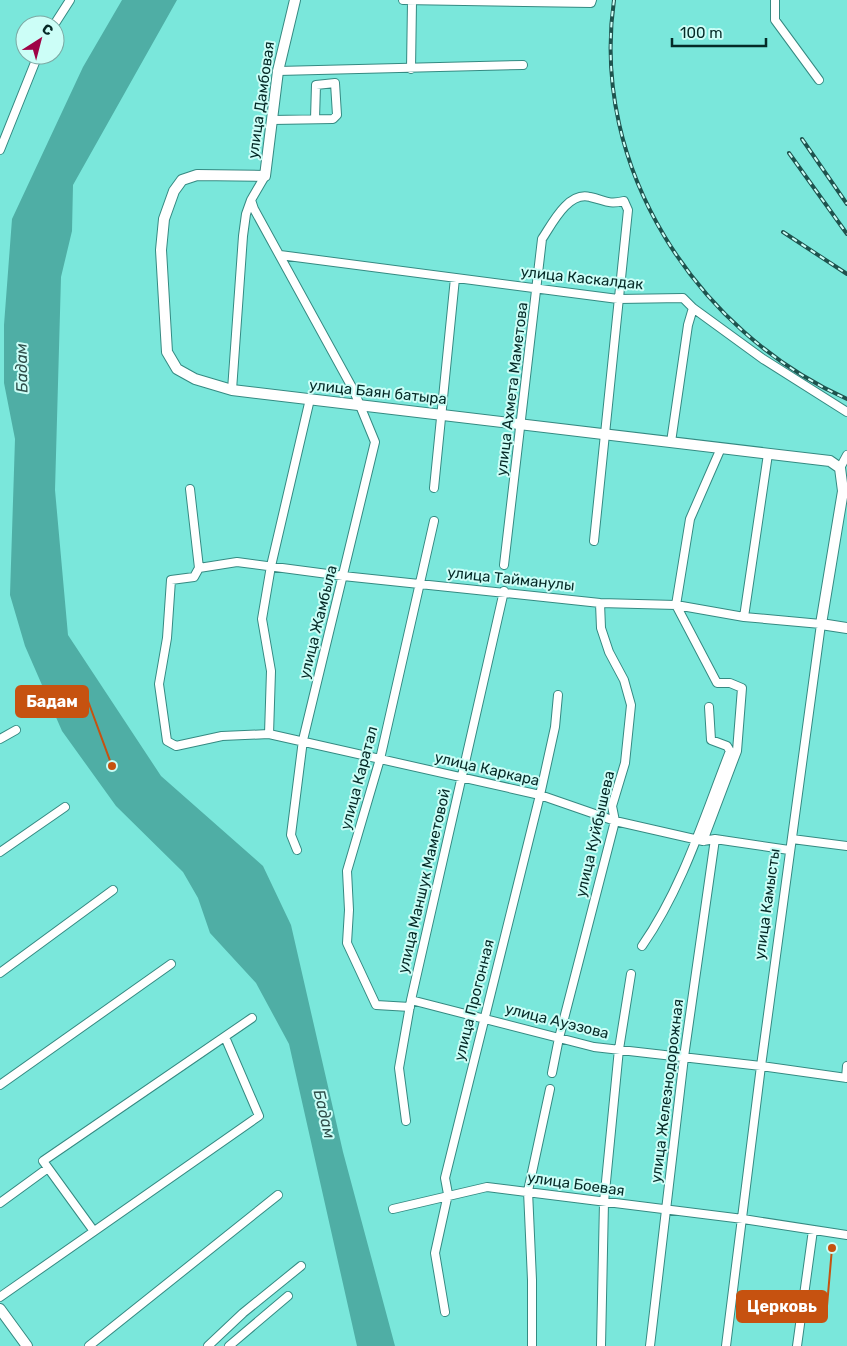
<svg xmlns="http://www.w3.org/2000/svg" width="847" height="1346" font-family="Rubik,sans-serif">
	<rect width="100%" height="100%" fill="#7ae7db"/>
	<path fill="#4faea5" d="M122,0H177L73,185L72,231L61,277L55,490L68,635L161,776L263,866L291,925L343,1152L395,1346H357L289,1044L256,983L210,933L198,898L183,872L116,806L62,731L25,646L10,595L15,439L4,383V325L12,219L83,67Z"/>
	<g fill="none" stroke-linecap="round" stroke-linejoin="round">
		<g stroke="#358a82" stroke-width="10">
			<path id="street" d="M403,0L591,3L592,0
				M775,0V20L819,80
				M54,25L70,0
				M411,69L412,2
				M278,71L523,65
				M272,120L333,119L337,115L335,83L316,85L315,119
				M0,150L38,55
				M265,176L251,200L254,209L354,391L375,442L303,740L291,835L297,850
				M280,255L618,299L683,298L693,308L763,359L847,412
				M232,390L243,236L246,214L251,200
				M671,442L688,325L693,308
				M840,468L847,455
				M434,488L455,278
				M190,489L199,568L194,577L171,580L167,638L159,684L167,741L176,746L222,736L269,734L540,795L615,821L703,841L715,839L789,850
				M504,565L542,239C552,224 568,191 590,197C605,200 607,205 624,201L628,210L594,541
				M199,568L237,562L343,576L600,603L676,605L744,617L821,624L761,1066L726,1346
				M744,617L768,454
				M269,734L271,671L262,619L271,566L310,399
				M0,739L16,730
				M792,839L847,846
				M703,841L737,751L742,688L730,683H717L676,605L690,519L721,448
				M0,852L65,807
				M642,946C683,887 704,817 730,751L727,746L711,740L709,707
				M0,973L113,890
				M411,1000L594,1047L761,1066L847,1078
				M410,1007L376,1005L347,943L349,910L347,871L380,759L434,521
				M552,1073L559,1038L615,821L612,806L625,763L631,705L624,680L609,652L601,628L600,603
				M846,1078L847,1066
				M0,1085L171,964
				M406,1121L399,1068L411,1000L504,591
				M0,1203L48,1168
				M393,1209L487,1187L743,1219L847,1235
				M93,1230L43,1161L252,1018
				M0,1297L259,1116L225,1037
				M445,1312L435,1253L448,1194L445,1178L540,795L555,727L558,695
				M89,1346L278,1195
				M208,1346L243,1313L301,1266
				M229,1346L288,1296
				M532,1346V1280L528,1191L550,1089
				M601,1346L604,1202L619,1049L631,974
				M650,1346L684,1057L715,839
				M797,1346L813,1230"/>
		</g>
		<g stroke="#358a82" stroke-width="12">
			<path id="secondary" d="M295,0L278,71L265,176L197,175L182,180L174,191L164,219L161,250L167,352L177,369L195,379L232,390L830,461L840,468L843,491L821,624L847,628
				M0,1309L27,1346"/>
		</g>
		<use href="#street" stroke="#fff" stroke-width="8"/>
		<use href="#secondary" stroke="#fff" stroke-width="10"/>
		<g stroke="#1e534e" stroke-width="4">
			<path id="rail" d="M614,0C590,168 696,331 847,399
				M802,139L847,204
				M789,153L847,234
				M783,232L847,274"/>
		</g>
		<use href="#rail" stroke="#ccfef7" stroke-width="2" stroke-dasharray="5.5" stroke-linecap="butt"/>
	</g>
	<g text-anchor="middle" stroke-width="4" stroke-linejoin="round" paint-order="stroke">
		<g font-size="15" fill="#052a27" stroke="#ccfef7">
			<text transform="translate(261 100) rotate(-82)" y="5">улица Дамбовая</text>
			<text transform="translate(582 278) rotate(6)" y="5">улица Каскалдак</text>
			<text transform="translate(512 389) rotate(-83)" y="5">улица Ахмета Маметова</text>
			<text transform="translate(378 392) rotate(6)" y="5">улица Баян батыра</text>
			<text transform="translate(511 579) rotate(6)" y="5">улица Тайманулы</text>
			<text transform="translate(318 622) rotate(-76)" y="5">улица Жамбыла</text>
			<text transform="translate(487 769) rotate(13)" y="5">улица Каркара</text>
			<text transform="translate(359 778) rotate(-75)" y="5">улица Каратал</text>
			<text transform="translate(595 834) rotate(-77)" y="5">улица Куйбышева</text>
			<text transform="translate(424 881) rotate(-77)" y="5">улица Маншук Маметовой</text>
			<text transform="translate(767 904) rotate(-82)" y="5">улица Камысты</text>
			<text transform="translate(474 1000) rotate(-76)" y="5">улица Прогонная</text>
			<text transform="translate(557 1021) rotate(14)" y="5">улица Ауэзова</text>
			<text transform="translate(667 1091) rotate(-83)" y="5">улица Железнодорожная</text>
			<text transform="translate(576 1184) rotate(8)" y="5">улица Боевая</text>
		</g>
		<g font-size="16" font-style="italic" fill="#31504c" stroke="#ccfef7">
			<text transform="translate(21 368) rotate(-91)" y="6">Бадам</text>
			<text transform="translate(325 1114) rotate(77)" y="6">Бадам</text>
		</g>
	</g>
	<path fill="none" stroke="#c65210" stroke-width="2" d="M112 766L88 701M832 1248L827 1306"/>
	<g fill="#c65210" stroke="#ccfef7" stroke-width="2">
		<circle cx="112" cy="766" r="5"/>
		<circle cx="832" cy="1248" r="5"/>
	</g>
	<g fill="#c65210" stroke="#c65210" stroke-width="2">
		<rect x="16" y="686" width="72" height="31" rx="5"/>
		<rect x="737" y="1291" width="90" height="31" rx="5"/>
	</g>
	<g font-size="16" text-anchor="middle" font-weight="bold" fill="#fff">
		<text x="52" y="707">Бадам</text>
		<text x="782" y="1312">Церковь</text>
	</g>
	<g transform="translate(40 40) rotate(36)"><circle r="24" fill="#ccfef7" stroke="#7ca9a4"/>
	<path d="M0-4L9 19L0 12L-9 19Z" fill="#9f0346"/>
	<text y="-8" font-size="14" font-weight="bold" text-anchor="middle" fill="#052a27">С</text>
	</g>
	<path d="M672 38v8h94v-8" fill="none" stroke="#052a27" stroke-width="2.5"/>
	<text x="680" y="38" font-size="15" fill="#052a27" stroke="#ccfef7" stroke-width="4" paint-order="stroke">100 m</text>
</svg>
